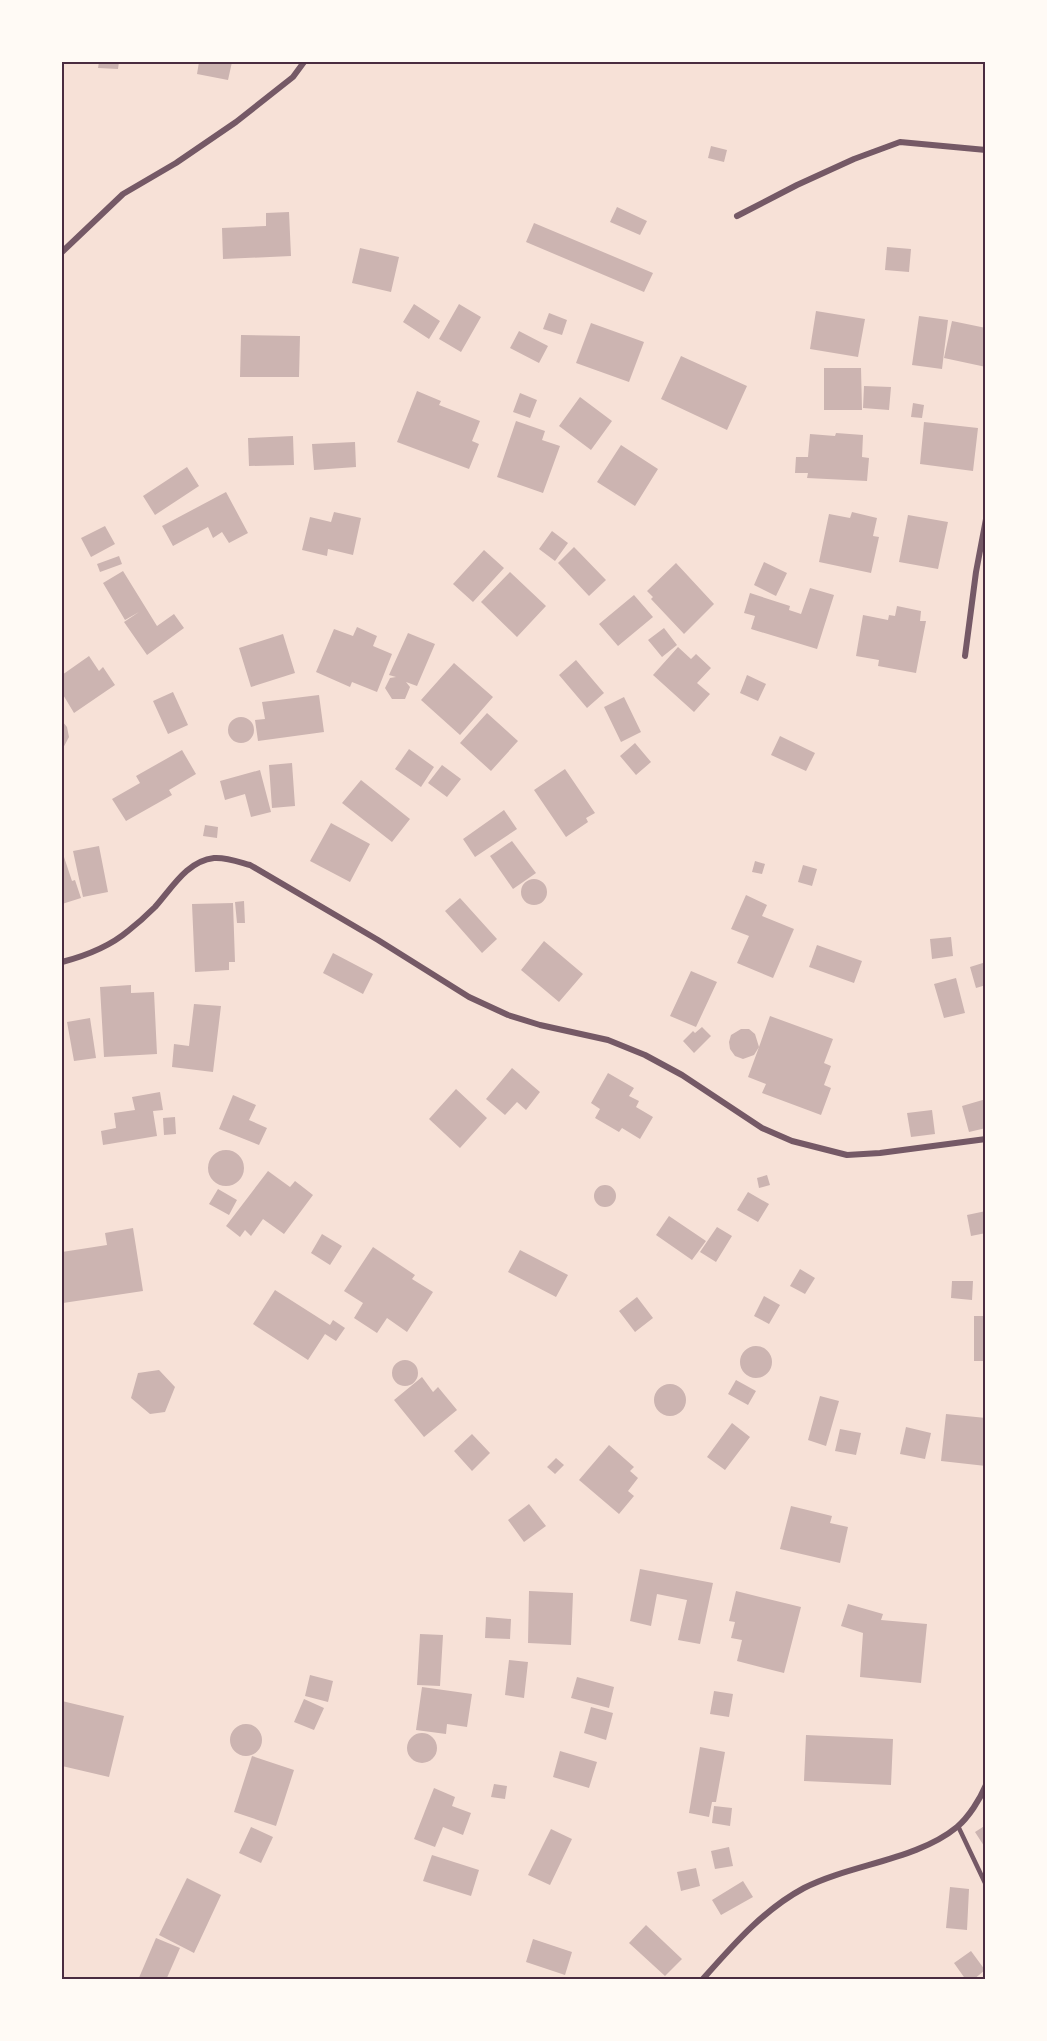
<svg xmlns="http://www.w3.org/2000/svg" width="1047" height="2041" font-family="'Sofia Sans Condensed',sans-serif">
	<rect width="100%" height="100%" fill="#f7e1d7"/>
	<path fill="#ccb4b1" d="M99,62H119L118,69L98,68Z
		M199,62H232L228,80L197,74Z
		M711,146L727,150L724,162L708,158Z
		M617,207L647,221L640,235L610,222Z
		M289,212L291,256L223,259L222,228L266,226V213Z
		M534,223L653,273L644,292L526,242Z
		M887,247L911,249L909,272L885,270Z
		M360,248L399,257L391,292L352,283Z
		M414,304L440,321L429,339L403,322Z
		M459,304L481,317L461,352L439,339Z
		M816,311L865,319L858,357L810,349Z
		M549,313L567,320L562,335L543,329Z
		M919,316L948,320L942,369L912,365Z
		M952,321L986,328V367L944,358Z
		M591,323L644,342L629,382L576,363Z
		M519,331L548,346L539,363L510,348Z
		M241,335L300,336L299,377H240Z
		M681,356L747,386L727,430L661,399Z
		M824,368H861L862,410H824Z
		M864,386L891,387L889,410L863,408Z
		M417,391L441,401L439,405L480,421L472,441L479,444L469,469L397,442Z
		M520,393L537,400L530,418L513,412Z
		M580,397L612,421L591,450L559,426Z
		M913,403L924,405L922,418L911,417Z
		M516,421L545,431L542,440L560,446L543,493L497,477Z
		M924,422L978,428L973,471L920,464Z
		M836,433L863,435L862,457L869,458L867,481L807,478L808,473H795L796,457H808L810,434L835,436Z
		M293,436L294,465L249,466L248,438Z
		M355,442L356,467L314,470L312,444Z
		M621,445L658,469L635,506L597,482Z
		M187,467L199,486L155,515L143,496Z
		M226,492L248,533L229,543L222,532L213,538L208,527L173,546L162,526Z
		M334,512L361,518L353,555L328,549L327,556L302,550L310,517L331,522Z
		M852,512L877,518L873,536L879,537L871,573L819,562L829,514L850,518Z
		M908,515L948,522L938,569L899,562Z
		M105,526L115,544L91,557L81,538Z
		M552,531L568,543L555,561L539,549Z
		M574,547L606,580L589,596L558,563Z
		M484,550L504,568L473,602L453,584Z
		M119,556L122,564L100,572L97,564Z
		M764,562L787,573L776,596L754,585Z
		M676,563L714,604L684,634L651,599L653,597L647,591Z
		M123,571L157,626L174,614L184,628L147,655L124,622L139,612L125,620L103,583Z
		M510,572L546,606L517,637L481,602Z
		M810,588L834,595L817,649L751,629L755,616L744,613L750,593L790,606L789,610L801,614Z
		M634,595L653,617L618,646L599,624Z
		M897,606L921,611L920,621H926L916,673L878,666L879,660L856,656L863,615L888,620L889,615L895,616Z
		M357,627L377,636L373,646L392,654L377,692L352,682L350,687L316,672L334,629L353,636Z
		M664,628L677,645L662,657L648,640Z
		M408,633L435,644L417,686L406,682L410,687L405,699H392L385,688L390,678L396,677L389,675Z
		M283,634L295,673L251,687L239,648Z
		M678,647L691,659L696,654L711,668L697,683L710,694L694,712L653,675Z
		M89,656L99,671L103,667L115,685L74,713L62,693V675Z
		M576,660L604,693L587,708L559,675Z
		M454,663L493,697L460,735L421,700Z
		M747,675L766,684L758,701L740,693Z
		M173,692L188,725L168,734L153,701Z
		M319,695L324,732L258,741L255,720L265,719L262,702Z
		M624,697L641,732L621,742L604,707Z
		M487,713L518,741L491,771L460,743Z
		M228 730a13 13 0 1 1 26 0a13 13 0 1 1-26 0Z
		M62,721L67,727L69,737L62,750Z
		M780,736L815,753L806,771L771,755Z
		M635,743L651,762L636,775L620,756Z
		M409,749L434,767L421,787L395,769Z
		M182,750L196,774L169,790L172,795L126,821L112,799L140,783L136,776Z
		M292,763L295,806L272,808L269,765Z
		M442,765L461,779L447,797L428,783Z
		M565,769L595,813L586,818L588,822L566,837L534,790Z
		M260,770L271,812L251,817L245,794L225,800L220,781Z
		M361,780L410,819L392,842L342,803Z
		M504,810L517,829L475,857L463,839Z
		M331,823L370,844L350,882L310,861Z
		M205,825L218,827L217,838L203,836Z
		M512,841L536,873L513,889L490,856Z
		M99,846L108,892L83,897L73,851Z
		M64,857L72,881L75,880L81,898L62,904V858Z
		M755,861L765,864L762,874L752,872Z
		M803,865L817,869L812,886L798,882Z
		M521 892a13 13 0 1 1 26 0a13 13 0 1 1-26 0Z
		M746,895L767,905L762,916L794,929L773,978L737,963L749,936L731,929Z
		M460,898L497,939L482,953L445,911Z
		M244,901L245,923H237L235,902Z
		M233,903L235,962H229V970L195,972L192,904Z
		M951,937L953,956L932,959L930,939Z
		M544,941L583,974L559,1002L521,970Z
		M817,945L862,961L854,983L809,967Z
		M333,953L373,974L363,994L323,973Z
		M986,962V985L976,988L970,967Z
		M691,971L717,982L696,1027L670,1016Z
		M956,978L965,1013L944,1018L934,984Z
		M131,985V993L154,992L157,1054L104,1057L100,987Z
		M194,1004L221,1006L213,1072L172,1067L174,1044L189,1046Z
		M770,1016L833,1039L824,1063L831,1066L824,1085L831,1088L821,1115L762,1093L766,1084L748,1077L759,1047L754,1055L743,1059L735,1056L730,1049L729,1042L731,1035L741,1029H749L755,1034L759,1047Z
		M90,1018L96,1058L74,1061L67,1022Z
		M702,1027L711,1036L694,1053L683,1041L693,1031L695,1033Z
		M512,1068L540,1092L526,1110L517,1102L505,1115L486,1099Z
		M608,1073L634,1088L629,1096L639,1101L636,1107L653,1117L640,1139L622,1128L619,1132L595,1118L600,1109L591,1103Z
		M456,1089L487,1118L460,1148L429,1119Z
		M160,1092L163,1110L153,1111L157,1136L103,1145L101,1131L116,1128L114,1113L135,1110L132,1097Z
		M233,1095L256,1105L249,1120L267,1128L259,1145L219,1129Z
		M986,1099V1128L969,1132L962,1106Z
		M932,1110L935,1134L911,1137L907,1113Z
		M175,1117L176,1134L164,1135L163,1118Z
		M208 1168a18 18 0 1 1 36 0a18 18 0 1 1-36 0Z
		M268,1171L290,1187L295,1181L313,1195L284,1234L263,1219L251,1236L245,1230L240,1237L226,1226Z
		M767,1175L770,1185L759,1188L757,1178Z
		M594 1196a11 11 0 1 1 22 0a11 11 0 1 1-22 0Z
		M218,1189L237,1200L229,1215L209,1204Z
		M748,1192L769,1204L758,1222L737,1210Z
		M986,1211V1233L971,1236L967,1215Z
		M669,1216L706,1241L692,1260L656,1235Z
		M717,1227L732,1236L716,1262L700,1252Z
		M133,1228L143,1291L63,1303L62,1252L107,1245L105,1233Z
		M322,1234L342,1246L330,1265L311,1253Z
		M373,1247L415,1275L412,1279L433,1292L407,1332L387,1318L377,1333L354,1318L363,1303L344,1291Z
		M520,1250L568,1275L556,1297L508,1272Z
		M800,1269L815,1278L805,1294L790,1286Z
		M952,1281H973L972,1300L951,1298Z
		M275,1290L330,1325L333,1320L345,1328L336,1341L325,1334L308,1360L253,1324Z
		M764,1296L780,1305L769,1324L754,1316Z
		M637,1297L653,1318L635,1332L619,1311Z
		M974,1316H986V1361H974Z
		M740 1362a16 16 0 1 1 32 0a16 16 0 1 1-32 0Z
		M392 1373a13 13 0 1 1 26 0a13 13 0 1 1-26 0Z
		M159,1370L175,1387L165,1412L150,1414L131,1398L138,1373Z
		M422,1377L433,1392L438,1387L457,1410L424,1437L394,1400Z
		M736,1380L756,1391L748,1405L728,1394Z
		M654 1400a16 16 0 1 1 32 0a16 16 0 1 1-32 0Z
		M820,1396L839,1401L826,1446L808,1440Z
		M946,1414L986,1418V1466L941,1461Z
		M732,1423L750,1437L725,1470L707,1457Z
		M906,1427L931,1433L925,1459L900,1454Z
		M840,1429L861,1433L856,1455L835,1451Z
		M472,1434L490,1453L472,1471L454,1451Z
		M609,1445L634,1467L630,1471L638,1478L628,1491L634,1496L619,1514L579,1480Z
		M556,1458L564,1465L555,1474L547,1467Z
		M529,1504L546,1526L524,1542L508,1520Z
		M791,1506L832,1516L830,1523L848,1527L840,1563L780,1549Z
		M640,1569L713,1583L700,1644L678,1640L687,1600L657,1594L651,1626L630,1621Z
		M529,1591L573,1593L571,1645L528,1643Z
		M736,1591L801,1607L784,1673L737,1661L742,1640L731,1638L735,1622L729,1621Z
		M848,1604L883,1614L881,1620L927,1624L921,1683L860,1677L863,1633L841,1626Z
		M486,1617L511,1619L510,1639L485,1638Z
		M420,1634L443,1635L440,1686L417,1685Z
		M509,1660L528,1662L524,1698L505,1695Z
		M310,1675L333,1681L328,1702L305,1696Z
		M577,1677L614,1687L609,1708L571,1698Z
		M422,1687L472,1694L467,1727L447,1724L446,1734L416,1730Z
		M714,1691L733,1694L729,1717L710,1714Z
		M304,1699L324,1708L314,1730L294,1722Z
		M62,1701L124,1716L109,1777L62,1766Z
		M591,1707L613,1713L606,1740L584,1733Z
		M230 1740a16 16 0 1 1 32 0a16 16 0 1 1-32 0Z
		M407 1748a15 15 0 1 1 30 0a15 15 0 1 1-30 0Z
		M806,1735L893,1739L891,1785L804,1781Z
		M700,1747L725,1752L716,1802H712L709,1817L689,1813Z
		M560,1751L597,1762L589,1788L553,1777Z
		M252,1756L294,1770L276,1826L234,1812Z
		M494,1784L507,1786L505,1799L491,1797Z
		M434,1788L455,1797L452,1806L471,1813L463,1835L443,1827L435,1847L414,1839Z
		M714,1806L732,1808L730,1826L712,1823Z
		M986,1825V1849L975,1832Z
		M251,1827L273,1837L261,1863L239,1853Z
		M551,1829L572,1839L550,1885L528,1875Z
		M729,1847L733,1866L715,1869L711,1851Z
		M432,1855L479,1870L471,1896L423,1881Z
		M696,1868L700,1886L681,1891L677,1872Z
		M187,1878L221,1895L194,1953L159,1935Z
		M743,1881L753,1897L721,1915L712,1900Z
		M950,1887L969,1889L967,1930L946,1928Z
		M646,1925L682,1959L665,1976L629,1943Z
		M156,1938L180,1948L166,1980H138Z
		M533,1939L572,1952L565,1975L526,1962Z
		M971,1951L985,1970L973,1980H966L954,1963Z"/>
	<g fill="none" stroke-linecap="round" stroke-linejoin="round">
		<path stroke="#755966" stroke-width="4.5" d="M958,1826L986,1885"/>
		<path stroke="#755966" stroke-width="6" d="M737,216L797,185L854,159L900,142L986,150
			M62,252L123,194L176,163L236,122L293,77L304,62
			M965,656L976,572L986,519
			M62,962C85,956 109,947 128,931C137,924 147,915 155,907C172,888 187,861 214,858C226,857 239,862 250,865L378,940L469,997L508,1015L540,1025L608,1040L645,1055L682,1075L762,1128L792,1141L847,1155L880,1153L986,1139
			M702,1980C733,1945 763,1910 804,1888C851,1864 917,1860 957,1827C969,1817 980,1799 986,1785"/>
	</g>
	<rect width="1047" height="2041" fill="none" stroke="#fffaf5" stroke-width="126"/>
	<rect x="63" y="63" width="921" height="1915" fill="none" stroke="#4a2c40" stroke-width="2"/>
</svg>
